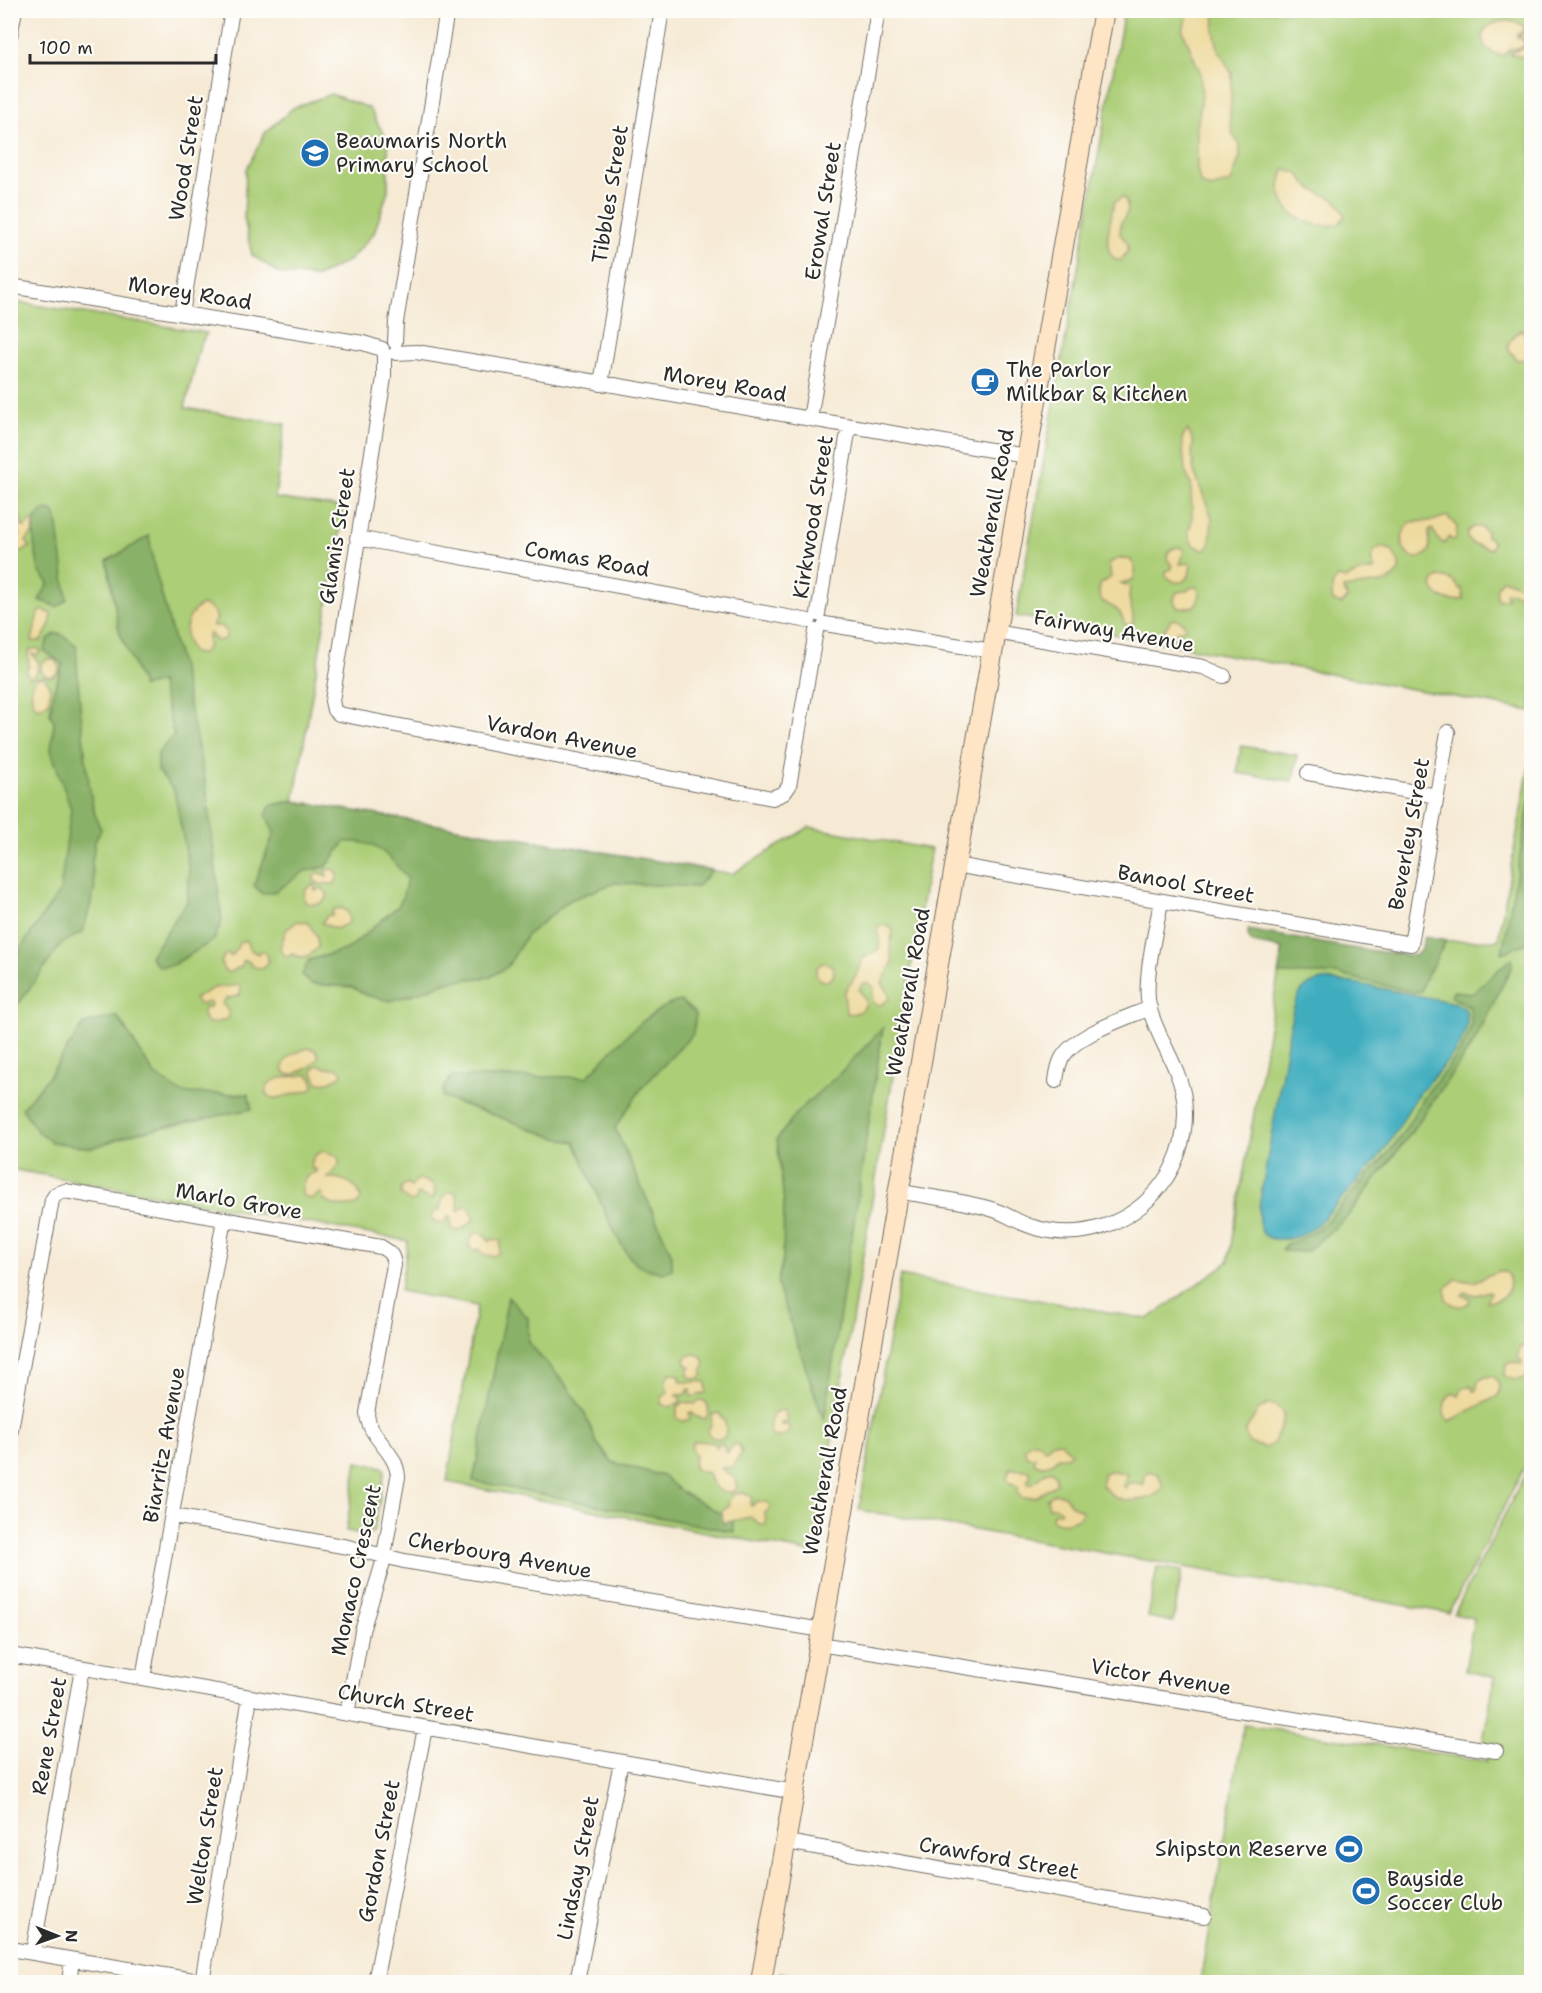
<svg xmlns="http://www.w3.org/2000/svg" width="1542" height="1993" font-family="'Shantell Sans',sans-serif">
	<rect width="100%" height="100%" fill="#fdfcf7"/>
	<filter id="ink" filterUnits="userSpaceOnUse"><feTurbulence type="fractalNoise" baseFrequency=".0167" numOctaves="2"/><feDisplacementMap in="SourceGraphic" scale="12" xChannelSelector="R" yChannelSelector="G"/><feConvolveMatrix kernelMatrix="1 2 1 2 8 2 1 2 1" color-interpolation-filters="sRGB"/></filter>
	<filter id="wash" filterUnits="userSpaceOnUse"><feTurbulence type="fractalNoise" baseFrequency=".008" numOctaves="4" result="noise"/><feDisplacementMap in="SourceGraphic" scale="24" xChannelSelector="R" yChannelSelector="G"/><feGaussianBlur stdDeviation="1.35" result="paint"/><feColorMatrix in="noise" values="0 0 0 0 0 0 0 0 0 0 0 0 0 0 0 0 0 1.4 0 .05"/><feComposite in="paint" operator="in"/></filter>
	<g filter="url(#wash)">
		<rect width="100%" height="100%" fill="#f6ead5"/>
		<path fill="#acce77" stroke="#6c7c51" stroke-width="1.5" d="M1124,11H1531V711L1016,616Z
			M331,94L369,108L388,142V191L374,233L350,260L317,277L280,274L252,255L244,218L246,170L265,133L293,108Z
			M10,301L207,333L200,345L185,408L285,424L275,498L344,508L294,801L732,874L809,827L931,849L813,1553L447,1482L477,1306L400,1291L408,1241L11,1169Z
			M1241,746L1297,755L1293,781L1237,773Z
			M1531,755V1454L1466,1581L1448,1613L859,1510L900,1276L1148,1319L1228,1262L1283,948H1350L1415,956L1421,950L1425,937L1446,941L1498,940Z
			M357,1462L382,1467L385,1470L374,1531L368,1535L346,1531Z
			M1531,1463V1982H1200L1244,1725L1487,1761L1483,1741L1495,1677L1465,1671L1474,1618L1454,1614Z
			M1157,1567L1182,1571L1173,1622L1148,1617Z
			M781,1973L837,1982H779Z"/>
		<path fill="#89b168" stroke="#5a6e4a" stroke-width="1.5" d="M44,510L52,511L57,518L67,600L57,607L39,600L49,583L39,571L34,544V520Z
			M149,536L154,566L181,666L206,786L222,921L214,940L173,965L159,967L150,956L187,902L189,869L174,790L158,771V753L174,735L160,682L143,687L119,631L107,561Z
			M55,634H61L76,645C78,689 82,732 88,775C91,794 92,812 101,829L95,842L92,863L95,888L83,932L62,943L20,1002L11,1010V962L60,891L71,809L51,751L54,722L50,714L54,689L63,664L44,651L48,639Z
			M1531,794V941L1502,953Z
			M294,801L712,870L697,887L615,883L570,900L527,935L507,967L490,977L450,981L411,995L390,1001L366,995L352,987L311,984L302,975L309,960L348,949L398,906L403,897L407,878C388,854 376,840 345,842L326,867L305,871L276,891L262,894L254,885L274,833L266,815L271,805Z
			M1248,930L1350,948L1415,956L1421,950L1425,937L1446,941L1424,981L1421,991L1413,992L1335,974H1278L1283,949L1252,943L1248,936Z
			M1512,959V966L1474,1042L1408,1137L1346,1218L1306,1252L1282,1251L1286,1244C1320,1236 1340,1206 1362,1181C1375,1168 1388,1155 1398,1140C1409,1125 1416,1108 1427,1093C1444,1070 1481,1037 1469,1006L1453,998L1451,996L1453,991L1473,993L1508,961Z
			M681,1001L696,1014L693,1034L641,1089L615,1128L672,1255V1269L663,1273C655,1271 642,1269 636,1264C616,1247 587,1169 575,1142C546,1137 520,1124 491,1114C475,1109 459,1104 443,1097V1089L451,1077H587C608,1054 651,1005 681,1001Z
			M117,1016L154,1074L182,1093L248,1094L252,1109L135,1133L92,1148L51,1142L37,1131L22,1108L49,1076L84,1024Z
			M883,1028L824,1421L777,1284L783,1258L784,1203L777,1139L799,1110L839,1074Z
			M508,1297L528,1318V1342L569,1388L585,1414L597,1443L612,1462L663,1476L683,1493L733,1520L734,1532L473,1481Z"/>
		<path fill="#eeda9e" stroke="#8c8264" stroke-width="1.5" d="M1188,11H1212L1215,19L1214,30L1218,49L1232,74L1230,120L1233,135L1240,145V157L1231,182L1210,188L1200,183L1197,168V128L1202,95L1200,72L1183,31Z
			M1508,21L1518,23L1525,27L1521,33L1517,34V38L1522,39L1525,43L1522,48L1510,49L1504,55L1495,54L1485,47L1482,37L1487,27L1497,22Z
			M1527,28L1531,29V58L1511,55L1512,52L1524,48L1526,41L1519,36L1525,33Z
			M1284,170L1298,173C1301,177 1304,182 1307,185C1324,200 1335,190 1345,216L1339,224C1319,229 1289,221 1282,198C1278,189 1281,179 1284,170Z
			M1123,197C1130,206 1129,213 1121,222L1120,234L1128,244V251L1120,261C1098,256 1112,218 1114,202Z
			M1531,325V359L1517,360L1508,348L1509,342L1521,329L1526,335V339L1531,337Z
			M1188,430L1193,442L1192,456L1194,471L1212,518L1210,545L1204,550L1193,545L1188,534L1192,520L1191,484L1185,471L1182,438Z
			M1447,516L1457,527L1456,539L1452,540L1449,537L1444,544L1439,540L1432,529L1429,531L1430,550C1419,565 1401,557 1402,539C1402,532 1407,527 1410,522L1432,521Z
			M17,518H21L22,527H25L29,522H34L33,532L26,541L30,547L22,552L16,550C11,541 18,541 20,534L19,532L15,533L12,529L14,520Z
			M1473,527H1481L1486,532V537L1490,538L1493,542L1491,549L1473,544L1467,538V532Z
			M1177,547L1182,548L1184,551L1180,564L1188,563L1191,565L1189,576L1182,582H1175L1166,576V571L1172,569V565L1168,561L1167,556L1170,550Z
			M1381,547L1392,550L1399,563V571L1388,582L1343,588L1348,598L1341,604L1333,601C1331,591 1331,584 1338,577L1345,579L1356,574L1375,569C1371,562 1370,559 1374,551Z
			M1120,558L1131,560C1136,567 1136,572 1133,580L1121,583L1130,586L1129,598L1133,615V624L1125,625C1119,607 1117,610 1102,601L1099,594L1100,585L1111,577L1109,563Z
			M1439,577C1448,578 1456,580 1459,589L1462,588L1464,599C1451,603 1437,599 1432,587L1434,580Z
			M1503,579C1513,583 1521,586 1531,590L1530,595L1520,597L1518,594L1506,592L1505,595L1508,598L1498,600C1495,591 1496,586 1503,579Z
			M1192,587H1197L1200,594C1198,607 1191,609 1178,608C1173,602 1173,598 1177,592L1187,591Z
			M202,605C211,606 215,612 217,619L213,624V626C223,625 229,629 225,639L217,641L209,633C206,642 212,645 202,654L193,653C190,648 186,640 186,634C185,623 192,609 202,605Z
			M43,610L51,614C53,621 45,635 41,641H32L38,613Z
			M1176,619L1181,621L1185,626V629L1177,631L1176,636L1172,639L1165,638L1161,635L1171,620Z
			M31,649H40V652L37,655L32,654L39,663L36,674L30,678L26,672L29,666L28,654Z
			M41 668a9 9 0 1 1 18 0a9 9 0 1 1-18 0Z
			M43,677C52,683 50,693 49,702L41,707H36C29,697 31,687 36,678Z
			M333,869L337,872L338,878L334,884H320L314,881V876L319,872L327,877L326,870Z
			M312,885H315V891L323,888L327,894V898C322,905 314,905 306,903L304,898L305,890Z
			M341,908L348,912L349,923L336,929L322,923L328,915H333L332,912L335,909Z
			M298,921L308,923L317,936L318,948C310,955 303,961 292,954L288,957L284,955L280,948L286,930Z
			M887,925L893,930L890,946L893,962L882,983L889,993V999L879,1006L872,1001L873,986L868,983H863L859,990L865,999L866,1005C861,1012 854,1015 846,1013L844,992L856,976L862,959L879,949L880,939L877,932L879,926Z
			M246,940L249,949L258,954L260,951H264L269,961L263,969L251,966L250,962L245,960L242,961V966L229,973L224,970L221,963L224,956L228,953L230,956L233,955L240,942Z
			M816 972a9 9 0 1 1 18 0a9 9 0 1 1-18 0Z
			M239,985L241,990L240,995L226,999L222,1003L228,1011L229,1018L216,1023H207L203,1015L204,1008L210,1007L211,1004L208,1002L200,1005L194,999L213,988Z
			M308,1048L315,1050L319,1055C314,1068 304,1069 293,1075L287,1074L283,1070C284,1055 296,1053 308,1048Z
			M318,1065L326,1068H337L342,1072L341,1076L329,1082L318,1083L312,1071Z
			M307,1074L312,1079L314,1085L310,1090L278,1098H272L265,1093C269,1073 291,1079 307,1074Z
			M323,1151L335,1155L339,1159V1165L328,1178C342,1177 360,1184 361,1200L356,1205C345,1207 330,1207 322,1198L323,1194L320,1193L313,1198L308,1199L302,1194C301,1183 305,1175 316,1172V1169H312C310,1160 314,1154 323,1151Z
			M418,1179L433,1184L435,1195L432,1199L419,1194L417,1195L416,1200L411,1202L401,1195L402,1186L408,1183L411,1187Z
			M448,1192H454L457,1195L459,1211L464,1206L469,1207L475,1219L461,1230L455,1231L452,1228L450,1216L447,1218V1221L439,1224L432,1220V1213L440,1209L443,1198Z
			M475,1232L485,1235L490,1242L492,1239L501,1241L499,1253L494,1256L483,1255L479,1249L475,1251L469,1246V1242Z
			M1498,1271L1506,1272C1516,1288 1504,1303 1486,1301L1491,1292L1489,1291L1476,1295L1465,1292L1462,1295L1470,1298V1301C1462,1310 1453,1306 1446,1299V1288L1456,1279L1473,1282Z
			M1531,1342V1375C1522,1380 1513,1382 1504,1376L1507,1364L1512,1362L1522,1364V1360L1517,1358L1520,1347Z
			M695,1354L701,1356L705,1362L701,1378L694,1379L688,1376V1370L691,1367L686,1364L685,1359L689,1355Z
			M670,1373L679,1375L681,1382H706V1393L692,1397L690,1394L692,1390L689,1389L685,1395L676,1394V1396L681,1398L678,1404L669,1407L661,1404L662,1396L668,1392C665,1385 665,1378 670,1373Z
			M1493,1376C1500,1383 1501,1387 1498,1396L1450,1421L1444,1415C1444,1406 1444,1398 1453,1393L1459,1396L1462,1389L1471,1385L1474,1391H1476L1478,1381L1485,1377Z
			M699,1400L705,1401C709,1407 711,1413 705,1419L697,1417L691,1412L689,1413L690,1418C686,1422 682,1422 677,1418V1408L683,1402L695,1404Z
			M1267,1405H1274L1283,1411L1284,1418L1274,1443L1265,1448L1249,1443L1245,1433C1248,1423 1255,1419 1258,1410Z
			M780,1410L784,1411L788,1421L781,1422V1425H789V1430L785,1436L775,1437L771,1435L769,1426L773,1414Z
			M719,1413C726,1420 727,1429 725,1437L718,1439L710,1436L708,1430L711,1425L712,1414Z
			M699,1441L714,1443L716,1448L719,1443H722L727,1453L734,1444L739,1445L742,1453L731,1468L724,1467L721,1469C731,1476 733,1472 737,1486L735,1491C719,1495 712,1488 708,1473L697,1471L693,1465L695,1457C692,1451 690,1448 693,1442Z
			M1034,1442L1039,1443L1045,1449L1053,1442H1060L1071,1452L1067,1457H1058L1052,1463L1041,1466L1034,1463L1035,1457H1029L1025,1453V1447L1030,1443Z
			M1011,1469L1028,1470L1031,1475L1027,1482L1029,1484C1038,1482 1042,1473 1051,1470L1055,1475L1056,1484L1036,1497L1022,1498L1018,1494V1487C1010,1482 1002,1481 1011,1469Z
			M1108,1471H1115L1127,1474L1123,1486L1126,1488L1128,1483C1135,1481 1138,1484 1144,1485L1145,1475L1149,1471L1158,1474L1163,1487C1156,1500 1130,1503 1117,1498C1111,1495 1106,1490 1102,1485L1103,1474Z
			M744,1492L752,1497L750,1505L752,1506L757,1501L769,1503L770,1508L765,1513L766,1524H760L750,1517L723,1523L722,1511L728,1506L730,1498L734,1494Z
			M1055,1493L1064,1495L1071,1505L1082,1511L1081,1517C1070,1521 1063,1526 1052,1519L1053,1513L1060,1512L1061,1510L1056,1507H1049L1047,1499Z"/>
		<path fill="#40adbf" stroke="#366c75" stroke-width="1.5" d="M1323,980L1353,983L1456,1003L1466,1010C1475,1044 1433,1073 1416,1098C1407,1111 1401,1125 1392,1138C1380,1158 1364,1174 1348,1191C1335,1205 1322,1223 1305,1233C1296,1238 1285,1240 1274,1239C1256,1236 1259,1222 1259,1207L1292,1014C1297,995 1303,983 1323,980Z"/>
	</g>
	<g filter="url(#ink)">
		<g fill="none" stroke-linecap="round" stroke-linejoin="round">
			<g stroke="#726e66" stroke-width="16">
				<path id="street" d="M10,36L15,10
					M10,286L363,343L382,349
					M182,313L232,10
					M395,342L396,322L447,10
					M396,353L416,352L521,369L1026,456
					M384,354V378L332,701L334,710L339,714L772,798L784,793L789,786L816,631
					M601,384L662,10
					M810,419L878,10
					M357,538L809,621
					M818,614L849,426
					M825,624L992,651
					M995,632L1203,667L1224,676
					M1308,773L1437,796
					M955,865L1411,944L1448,732
					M1056,1081C1057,1073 1058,1065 1062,1058C1076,1034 1124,1019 1150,1008
					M897,1191C928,1197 961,1200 991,1209C1006,1213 1018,1223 1033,1227C1081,1242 1132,1224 1162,1184C1180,1160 1188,1129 1184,1098C1179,1066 1159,1041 1150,1010C1142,983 1156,930 1161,902
					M10,1435L52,1200L56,1194L65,1191L381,1247C390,1252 393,1255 394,1265L367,1413C368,1438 397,1451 398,1477L382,1566L362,1631L347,1714
					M173,1516L348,1547L404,1561L822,1630
					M819,1644L1496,1751
					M10,1655L795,1792
					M143,1678L224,1219
					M787,1842L1204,1916
					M10,1949L205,1982
					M33,1952L82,1668
					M69,1982L72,1960
					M202,1982L250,1697
					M375,1982L425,1728
					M577,1982L621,1762"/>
			</g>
			<g stroke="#726e66" stroke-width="22">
				<path id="secondary" d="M761,1982L1104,10"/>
			</g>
			<use href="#street" stroke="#fff" stroke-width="14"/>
			<use href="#secondary" stroke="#fee5c5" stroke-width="20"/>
		</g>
	</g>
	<defs>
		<g id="school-disc" transform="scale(1.5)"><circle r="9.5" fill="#1f6fb2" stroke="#fdfcf7"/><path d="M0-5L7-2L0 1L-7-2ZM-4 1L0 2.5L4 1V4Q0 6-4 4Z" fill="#fff"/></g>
		<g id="cafe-disc" transform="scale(1.5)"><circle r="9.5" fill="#1f6fb2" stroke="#fdfcf7"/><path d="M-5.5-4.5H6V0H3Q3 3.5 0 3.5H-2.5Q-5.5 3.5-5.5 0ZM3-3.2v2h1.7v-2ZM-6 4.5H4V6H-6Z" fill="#fff"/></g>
		<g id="stadium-disc" transform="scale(1.5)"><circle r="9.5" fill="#1f6fb2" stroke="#fdfcf7"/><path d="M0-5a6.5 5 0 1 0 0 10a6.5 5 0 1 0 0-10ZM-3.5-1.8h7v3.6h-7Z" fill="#fff"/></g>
	</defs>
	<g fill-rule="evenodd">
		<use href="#school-disc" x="315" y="153"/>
		<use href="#cafe-disc" x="985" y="382"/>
		<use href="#stadium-disc" x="1349" y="1849"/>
		<use href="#stadium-disc" x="1366" y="1891"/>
	</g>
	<g text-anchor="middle" stroke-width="4.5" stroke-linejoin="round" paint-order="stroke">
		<g font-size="21" fill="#2b2b2b" stroke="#fdfcf7" text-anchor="start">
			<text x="336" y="148">Beaumaris North<tspan x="336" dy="24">Primary School</tspan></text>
			<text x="1006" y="377">The Parlor<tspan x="1006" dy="24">Milkbar &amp; Kitchen</tspan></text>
			<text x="1328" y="1856" text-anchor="end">Shipston Reserve</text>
			<text x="1387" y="1886">Bayside<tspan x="1387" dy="24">Soccer Club</tspan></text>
		</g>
		<g font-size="21" fill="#2b2b2b" stroke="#fdfcf7">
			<text transform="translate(186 158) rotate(-81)" y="7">Wood Street</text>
			<text transform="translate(610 194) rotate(-81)" y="7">Tibbles Street</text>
			<text transform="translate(823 211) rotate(-81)" y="7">Erowal Street</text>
			<text transform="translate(190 293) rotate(9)" y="7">Morey Road</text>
			<text transform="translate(725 384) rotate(10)" y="7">Morey Road</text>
			<text transform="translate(992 513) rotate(-80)" y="7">Weatherall Road</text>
			<text transform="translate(813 517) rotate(-81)" y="7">Kirkwood Street</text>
			<text transform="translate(337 536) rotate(-81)" y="7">Glamis Street</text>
			<text transform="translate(587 559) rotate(10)" y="7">Comas Road</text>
			<text transform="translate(1114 631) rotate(10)" y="7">Fairway Avenue</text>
			<text transform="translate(562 737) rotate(11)" y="7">Vardon Avenue</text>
			<text transform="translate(1409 834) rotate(-80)" y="7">Beverley Street</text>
			<text transform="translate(1186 884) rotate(10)" y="7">Banool Street</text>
			<text transform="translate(908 992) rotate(-80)" y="7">Weatherall Road</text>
			<text transform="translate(239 1201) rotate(10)" y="7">Marlo Grove</text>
			<text transform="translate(164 1445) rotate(-80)" y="7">Biarritz Avenue</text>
			<text transform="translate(825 1471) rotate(-80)" y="7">Weatherall Road</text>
			<text transform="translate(500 1555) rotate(10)" y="7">Cherbourg Avenue</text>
			<text transform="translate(356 1570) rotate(-78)" y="7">Monaco Crescent</text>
			<text transform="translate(1161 1677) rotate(9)" y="7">Victor Avenue</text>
			<text transform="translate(406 1703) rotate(10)" y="7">Church Street</text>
			<text transform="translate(49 1736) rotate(-80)" y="7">Rene Street</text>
			<text transform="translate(205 1836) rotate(-81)" y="7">Welton Street</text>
			<text transform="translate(379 1851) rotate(-79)" y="7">Gordon Street</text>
			<text transform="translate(999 1858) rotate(10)" y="7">Crawford Street</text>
			<text transform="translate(578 1868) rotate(-79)" y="7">Lindsay Street</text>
		</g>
	</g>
	<rect width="1542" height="1993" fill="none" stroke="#fdfcf7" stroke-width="36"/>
	<g transform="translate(57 1936) rotate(91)" stroke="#fdfcf7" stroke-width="4.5" paint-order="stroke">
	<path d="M0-4.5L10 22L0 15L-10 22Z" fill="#2b2b2b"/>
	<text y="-9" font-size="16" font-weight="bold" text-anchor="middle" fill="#2b2b2b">N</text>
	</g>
	<path d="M30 54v9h186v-9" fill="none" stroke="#2b2b2b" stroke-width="3"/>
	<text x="39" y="54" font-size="18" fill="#2b2b2b" stroke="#fdfcf7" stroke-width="4.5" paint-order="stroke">100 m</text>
</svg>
